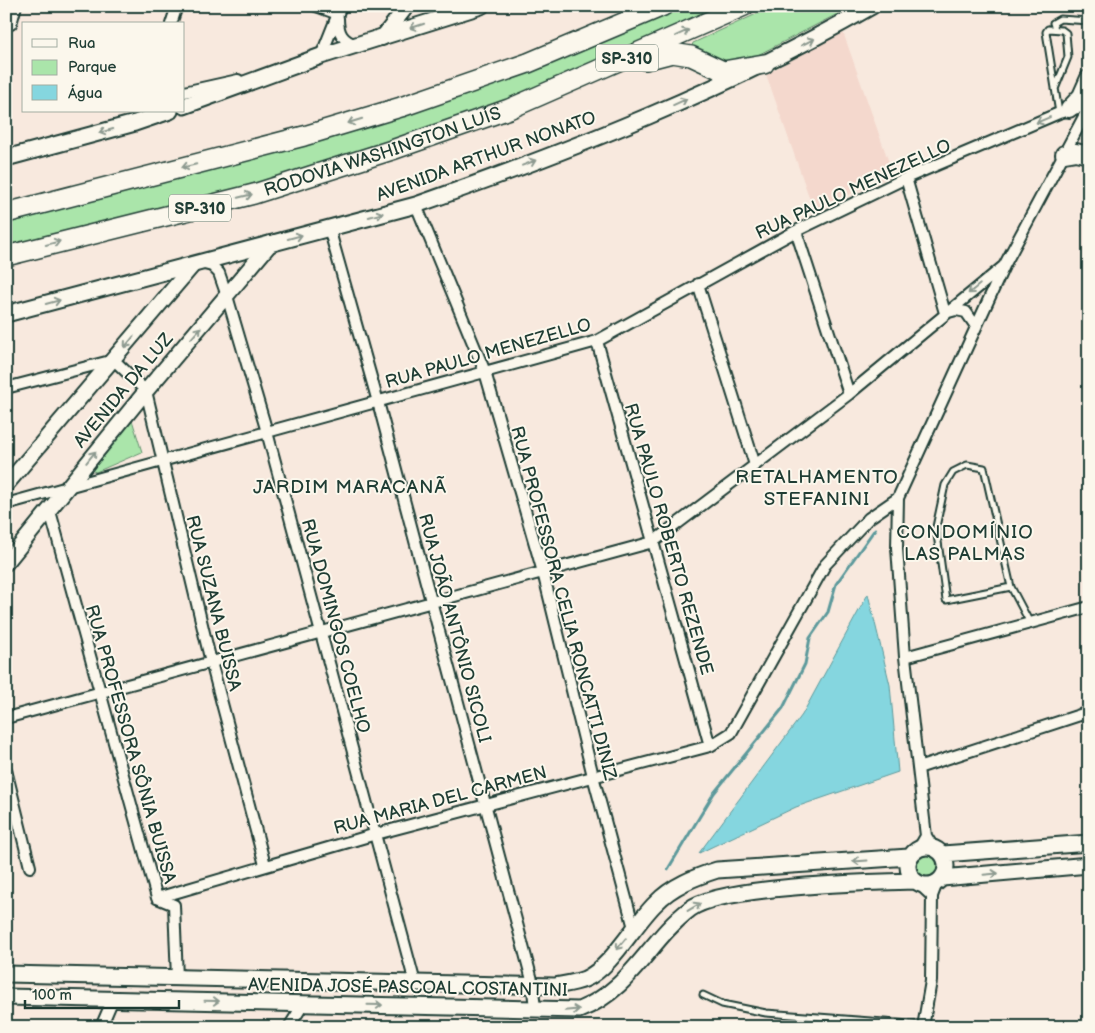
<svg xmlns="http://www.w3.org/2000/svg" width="1095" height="1033" font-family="'Balsamiq Sans',sans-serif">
	<rect width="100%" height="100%" fill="#f8e9de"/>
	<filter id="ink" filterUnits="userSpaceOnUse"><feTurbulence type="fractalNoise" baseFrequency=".02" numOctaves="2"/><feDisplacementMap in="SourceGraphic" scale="10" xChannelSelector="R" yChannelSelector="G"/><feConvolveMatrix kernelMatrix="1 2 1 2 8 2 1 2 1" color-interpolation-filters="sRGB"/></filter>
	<g filter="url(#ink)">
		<path fill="#f4d8cd" d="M843,32L893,174L814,211L766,74Z"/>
		<path fill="#aae5aa" stroke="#64916f" d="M676,6H731L507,103L290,177L6,251V218L563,54Z
			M774,6H853L748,60L728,65L695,50L692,46L693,43Z
			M132,420L142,452L96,472L90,470Z
			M913 866a14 14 0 1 1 28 0a14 14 0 1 1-28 0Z"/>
		<path fill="#85d6df" stroke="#5c999b" d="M868,594L890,685L898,772L796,807L699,853L802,715Z"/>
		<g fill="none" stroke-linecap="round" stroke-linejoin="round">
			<path stroke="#5c999b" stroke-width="3" d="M668,869L714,793L783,708L805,664L810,638L828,612L836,584L875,529"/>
			<g stroke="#1f3d34" stroke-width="9">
				<path id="service" d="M1055,29L1053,23L1060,19L1089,21
					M1055,89L1068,57L1066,33L1062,30L1048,29L1046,32L1059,113
					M1011,587L946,600L936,527L945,485L953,472L967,465L984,468L1011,587L1030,623
					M703,995L722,1004L766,1013L923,1025"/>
			</g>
			<g stroke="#1f3d34" stroke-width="14">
				<path id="minor" d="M316,6L338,14
					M338,18C338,33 342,40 356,45
					M11,24L16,6
					M171,24L177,6
					M321,56L341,6
					M184,92L238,80
					M906,178L945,313
					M416,205L485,372L543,572L593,776L634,928
					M329,228L378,402L532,980L535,1009
					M796,231L849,394
					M200,263L212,266L219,273L227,296L267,432L415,983
					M698,284L755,465
					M945,313L956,310L966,312L975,325
					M597,341L710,746
					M6,388L114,360L146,391L211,662L265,865
					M6,504L597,341L796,231L906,178L1059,113L1089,105
					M50,511L157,898L174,905L177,978
					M905,657L1089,607
					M6,718L653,542L849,394L1004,266
					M918,768L1089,712
					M6,770L30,867
					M933,847L926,836L905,657L897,548L898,498L1004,266L1089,107
					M919,848L926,836
					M919,884L932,896
					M157,898L376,834L710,746L731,733L825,565L869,518L898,498
					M101,1027L113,999
					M289,1027L304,1003
					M923,1027L931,981L932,896L937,883"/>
			</g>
			<g stroke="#1f3d34" stroke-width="18">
				<path id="tertiary" d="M382,38L407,6
					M6,485L194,264
					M6,563L146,391L271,243"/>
			</g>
			<g stroke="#1f3d34" stroke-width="19">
				<path id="secondary" d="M184,106L321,56L481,6
					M6,158L135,123L170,111
					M6,314L416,205C572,150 728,89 872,6
					M908 866a19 19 0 1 1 38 0a19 19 0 1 1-38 0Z
					M943,854L1089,843
					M942,878L1089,865
					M6,974L555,986C565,984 575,983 585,979C612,967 634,924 656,903C672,886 695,877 717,870L909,857
					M6,997L579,1010C632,989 648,941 690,909C720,886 871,882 915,881"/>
			</g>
			<g stroke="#1f3d34" stroke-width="20">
				<path id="primary" d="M1069,109L1081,96L1089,78
					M1064,154L1076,152L1089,155"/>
			</g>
			<g stroke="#1f3d34" stroke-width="22">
				<g id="motorway">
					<path d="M645,60L672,53L691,56L723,71L764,64"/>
					<path d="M6,213L304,136L401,107L528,63L663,6"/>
					<path id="s1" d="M6,256L254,194L392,150L509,109L744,6"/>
				</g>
			</g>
			<use href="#service" stroke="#fbf7ec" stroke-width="5"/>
			<use href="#minor" stroke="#fbf7ec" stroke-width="10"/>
			<use href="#tertiary" stroke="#fbf7ec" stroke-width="14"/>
			<use href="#secondary" stroke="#fbf7ec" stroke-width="15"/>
			<use href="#primary" stroke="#fbf7ec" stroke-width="16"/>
			<use href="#motorway" stroke="#fbf7ec" stroke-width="19"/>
		</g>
		<defs><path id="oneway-shaft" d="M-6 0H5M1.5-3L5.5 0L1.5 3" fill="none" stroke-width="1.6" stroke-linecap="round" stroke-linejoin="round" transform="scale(1.25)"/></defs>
		<g stroke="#8d9a90">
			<use href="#oneway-shaft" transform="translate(417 26) rotate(162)"/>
			<use href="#oneway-shaft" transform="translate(682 33) rotate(-24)"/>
			<use href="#oneway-shaft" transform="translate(808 42) rotate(-26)"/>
			<use href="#oneway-shaft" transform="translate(680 102) rotate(-24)"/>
			<use href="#oneway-shaft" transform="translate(1043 120) rotate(157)"/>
			<use href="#oneway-shaft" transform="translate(355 121) rotate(163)"/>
			<use href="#oneway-shaft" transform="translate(106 131) rotate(165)"/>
			<use href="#oneway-shaft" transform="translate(529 163) rotate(-21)"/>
			<use href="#oneway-shaft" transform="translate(189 166) rotate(166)"/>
			<use href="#oneway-shaft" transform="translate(245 196) rotate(-14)"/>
			<use href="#oneway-shaft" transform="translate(376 215) rotate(-15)"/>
			<use href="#oneway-shaft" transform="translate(295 237) rotate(-15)"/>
			<use href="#oneway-shaft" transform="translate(53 243) rotate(-15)"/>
			<use href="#oneway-shaft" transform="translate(974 289) rotate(141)"/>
			<use href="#oneway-shaft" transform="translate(53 302) rotate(-15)"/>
			<use href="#oneway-shaft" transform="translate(196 333) rotate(-49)"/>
			<use href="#oneway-shaft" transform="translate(129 342) rotate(130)"/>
			<use href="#oneway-shaft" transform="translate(91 457) rotate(-51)"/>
			<use href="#oneway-shaft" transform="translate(860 861) rotate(176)"/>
			<use href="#oneway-shaft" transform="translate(991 874) rotate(-5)"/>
			<use href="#oneway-shaft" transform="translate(694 907) rotate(-31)"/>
			<use href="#oneway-shaft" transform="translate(621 944) rotate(130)"/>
			<use href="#oneway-shaft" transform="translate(212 1001) rotate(1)"/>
			<use href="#oneway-shaft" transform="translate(375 1005) rotate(1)"/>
			<use href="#oneway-shaft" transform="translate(572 1010) rotate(-5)"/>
		</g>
	</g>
	<g text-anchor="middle" stroke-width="4" stroke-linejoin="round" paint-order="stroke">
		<g fill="#fbf7ec" stroke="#61756b" stroke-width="1">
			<rect x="596" y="44.5" width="62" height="27" rx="4"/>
			<rect x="169" y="194.5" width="62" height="27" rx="4"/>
		</g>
		<g font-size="16" font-weight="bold" fill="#1f3d34">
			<text x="627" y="64">SP-310</text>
			<text x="200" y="214">SP-310</text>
		</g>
		<g font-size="18" fill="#1f3d34" stroke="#fbf7ec">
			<text dy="6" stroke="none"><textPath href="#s1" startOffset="391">RODOVIA WASHINGTON LUÍS</textPath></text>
			<text transform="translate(486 156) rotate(-20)" y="6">AVENIDA ARTHUR NONATO</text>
			<text transform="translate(853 189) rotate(-25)" y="6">RUA PAULO MENEZELLO</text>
			<text transform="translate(488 353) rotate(-16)" y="6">RUA PAULO MENEZELLO</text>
			<text transform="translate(123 390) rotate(-50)" y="6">AVENIDA DA LUZ</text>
			<text transform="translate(669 539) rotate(74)" y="6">RUA PAULO ROBERTO REZENDE</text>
			<text transform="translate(214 603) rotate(76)" y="6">RUA SUZANA BUISSA</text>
			<text transform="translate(564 603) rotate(75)" y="6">RUA PROFESSORA CELIA RONCATTI DINIZ</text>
			<text transform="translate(336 626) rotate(75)" y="6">RUA DOMINGOS COELHO</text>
			<text transform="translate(455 628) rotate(75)" y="6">RUA JOÃO ANTÔNIO SICOLI</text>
			<text transform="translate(131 744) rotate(74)" y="6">RUA PROFESSORA SÔNIA BUISSA</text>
			<text transform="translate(440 800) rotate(-15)" y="6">RUA MARIA DEL CARMEN</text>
			<text transform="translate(408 987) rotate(1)" y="6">AVENIDA JOSÉ PASCOAL COSTANTINI</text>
		</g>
		<g font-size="19" letter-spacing="1" fill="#1f3d34" stroke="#fbf7ec">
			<text x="817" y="483">RETALHAMENTO<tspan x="817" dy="22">STEFANINI</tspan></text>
			<text x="350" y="493">JARDIM MARACANÃ</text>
			<text x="965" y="538">CONDOMÍNIO<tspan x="965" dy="22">LAS PALMAS</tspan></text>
		</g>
	</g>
	<rect width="1095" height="1033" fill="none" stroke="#fbf7ec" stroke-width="25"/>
	<rect x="12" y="12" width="1070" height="1008" fill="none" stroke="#1f3d34" stroke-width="2" filter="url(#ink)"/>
	<rect x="22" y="22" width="162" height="90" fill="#fbf7ec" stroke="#a3ada2"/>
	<rect x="32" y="39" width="25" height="8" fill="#fbf7ec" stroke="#a3ada2"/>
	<text x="68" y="48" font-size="15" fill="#1f3d34">Rua</text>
	<rect x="32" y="60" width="25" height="15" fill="#aae5aa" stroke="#a3ada2"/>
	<text x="68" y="72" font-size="15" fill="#1f3d34">Parque</text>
	<rect x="32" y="85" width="25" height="15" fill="#85d6df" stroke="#a3ada2"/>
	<text x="68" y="98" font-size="15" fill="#1f3d34">Água</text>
	<path d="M25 1000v8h154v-8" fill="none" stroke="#1f3d34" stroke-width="2.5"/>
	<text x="32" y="1000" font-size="15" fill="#1f3d34" stroke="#fbf7ec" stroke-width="4" paint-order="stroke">100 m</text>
</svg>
